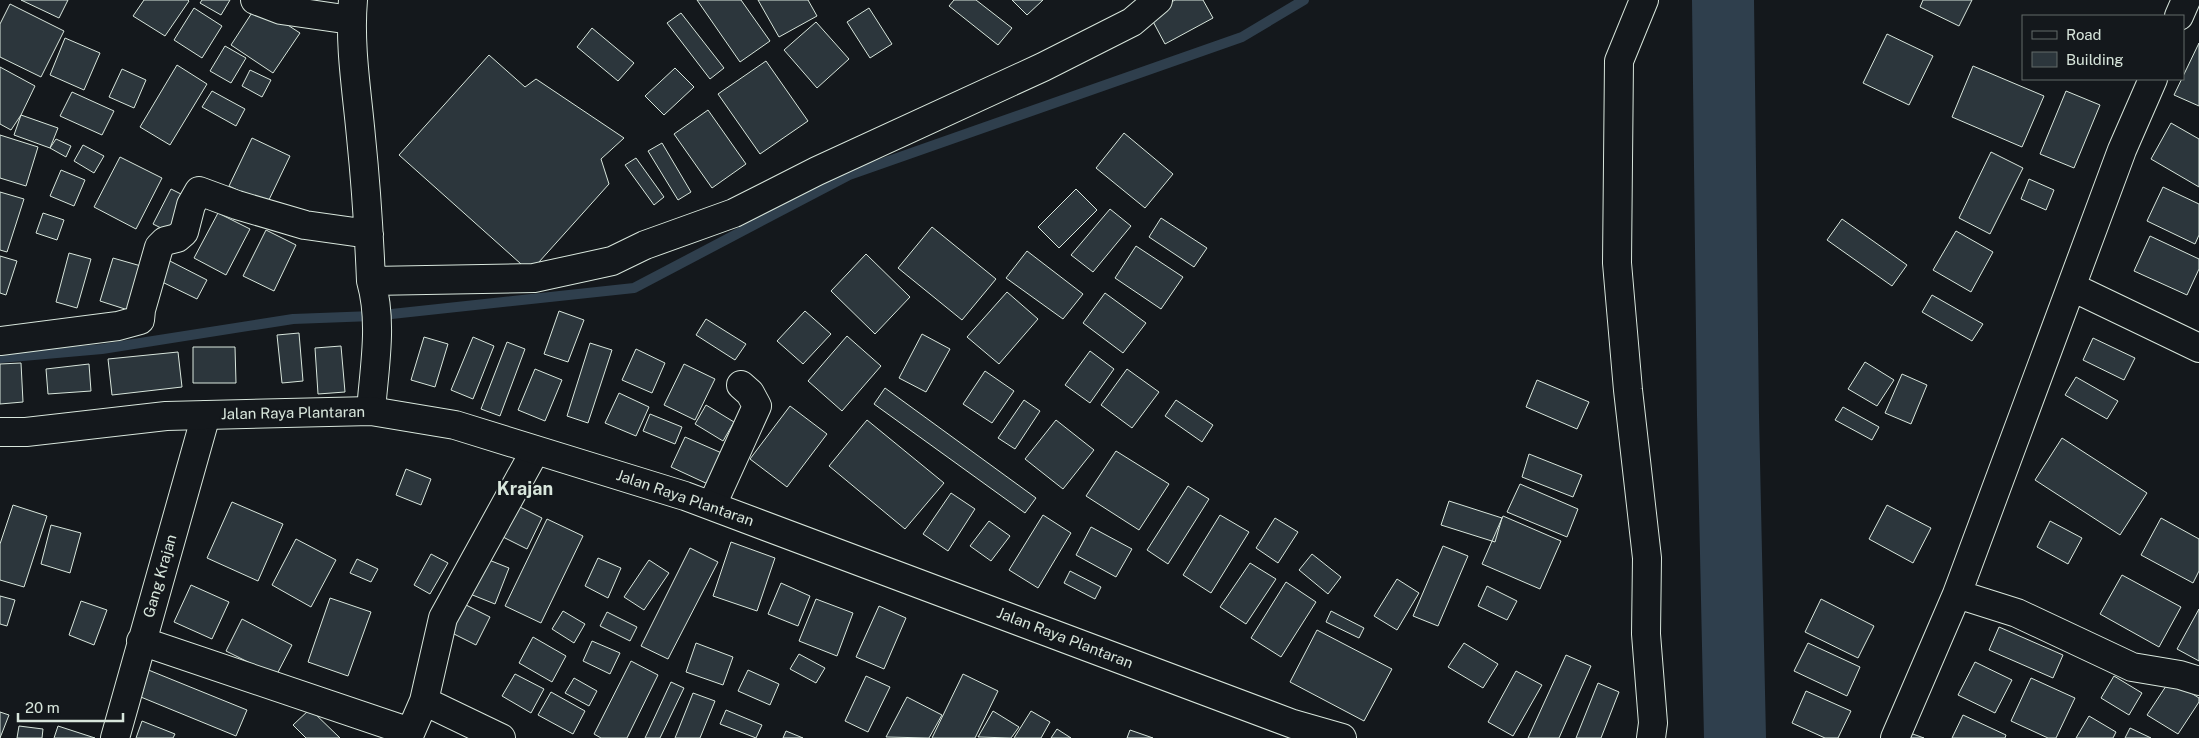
<svg xmlns="http://www.w3.org/2000/svg" width="2199" height="738" font-family="'Public Sans',sans-serif">
	<rect width="100%" height="100%" fill="#14181c"/>
	<g fill="none" stroke-linecap="round" stroke-linejoin="round">
		<path stroke="#2f3f4d" stroke-width="10" d="M0,358L102,349L293,319L373,316L634,288L849,175L1242,37L1304,0"/>
		<path stroke="#2f3f4d" stroke-width="62" d="M1723,0L1728,415L1735,738"/>
	</g>
	<path fill="#2c363c" stroke="#d8e6dc" d="M21,0H68L59,18Z
		M144,0H188L189,1L165,36L133,16Z
		M202,0H230L221,15L200,3Z
		M697,0H741L770,41L740,62Z
		M758,0H808L817,16L779,37Z
		M954,0H976L1012,28L998,45L949,6Z
		M1012,0H1043L1027,15Z
		M1175,0H1203L1213,18L1165,44L1149,14Z
		M1923,0H1972L1959,26L1920,7Z
		M10,4L64,31L41,77L0,57V24Z
		M257,5L300,33L273,73L231,45Z
		M194,8L222,26L202,58L174,40Z
		M869,8L892,44L870,58L847,22Z
		M681,13L724,68L710,79L667,23Z
		M816,22L849,59L817,88L784,50Z
		M592,28L634,63L618,81L577,47Z
		M1887,34L1933,56L1909,105L1863,83Z
		M65,38L100,53L84,90L50,75Z
		M2199,43V106L2174,95Z
		M225,46L246,58L231,83L210,71Z
		M489,55L525,87L536,79L624,138L601,159L609,184L530,272L399,155Z
		M766,61L808,121L760,154L718,94Z
		M177,65L207,84L170,145L140,127Z
		M1973,66L2044,96L2022,147L1952,117Z
		M0,67L35,86L21,115L11,130L0,124Z
		M675,68L694,87L664,115L645,96Z
		M122,69L146,80L134,108L109,97Z
		M250,70L271,80L262,97L242,86Z
		M212,91L245,109L236,126L202,107Z
		M2066,91L2100,105L2074,168L2040,154Z
		M72,92L114,111L102,135L60,116Z
		M708,110L746,164L712,188L674,134Z
		M21,115L58,128L50,148L14,135Z
		M2171,123L2199,139V187L2151,159Z
		M1124,133L1173,174L1145,208L1096,168Z
		M0,135L38,147L26,186L0,178Z
		M252,138L290,156L267,204L229,186Z
		M56,139L71,146L66,157L50,148Z
		M662,143L691,192L678,200L648,151Z
		M83,145L104,156L94,173L74,161Z
		M1991,152L2023,168L1990,234L1959,218Z
		M120,157L162,178L136,229L94,207Z
		M636,158L664,197L654,205L625,165Z
		M61,170L85,180L74,206L50,196Z
		M2029,179L2054,190L2046,210L2021,199Z
		M2163,187L2199,204V235L2195,244L2147,221Z
		M171,189L193,200L175,235L153,224Z
		M1076,189L1097,210L1059,248L1038,227Z
		M0,192L24,199L7,252L0,250Z
		M1110,209L1131,226L1093,272L1071,255Z
		M43,213L64,220L57,240L36,233Z
		M218,213L250,229L226,275L194,258Z
		M1161,218L1207,248L1194,267L1149,237Z
		M1842,219L1907,265L1892,286L1827,240Z
		M932,227L996,279L962,320L898,268Z
		M266,230L296,245L274,291L243,276Z
		M1956,231L1993,252L1971,292L1933,270Z
		M2150,236L2199,259V269L2187,295L2134,271Z
		M1136,246L1183,277L1161,309L1115,278Z
		M1027,251L1083,294L1063,319L1006,278Z
		M69,253L91,259L77,308L56,302Z
		M866,254L910,297L875,334L831,291Z
		M0,256L17,261L6,295L0,293Z
		M113,258L141,266L128,310L100,301Z
		M166,259L207,280L197,299L156,279Z
		M1007,292L1038,319L999,364L967,337Z
		M1105,293L1146,323L1123,353L1083,323Z
		M1932,295L1983,324L1972,341L1922,312Z
		M559,311L584,320L568,362L544,354Z
		M805,311L831,334L803,364L777,341Z
		M706,319L746,344L735,360L696,335Z
		M299,333L303,381L282,383L277,335Z
		M922,334L950,349L926,392L899,378Z
		M847,336L881,366L842,411L808,381Z
		M424,337L448,344L435,387L411,380Z
		M473,337L494,346L473,399L451,390Z
		M2093,338L2135,358L2124,380L2083,360Z
		M507,342L525,349L500,416L481,409Z
		M590,343L612,350L588,423L567,416Z
		M341,346L345,392L318,394L315,348Z
		M193,347H235L236,383H193Z
		M636,349L665,363L652,393L622,380Z
		M1090,351L1114,369L1090,403L1065,385Z
		M178,352L182,387L112,395L108,359Z
		M1865,362L1894,380L1877,406L1848,389Z
		M21,363L23,402L0,404V364Z
		M89,364L91,391L48,394L46,369Z
		M684,364L715,379L695,420L664,405Z
		M535,369L562,380L545,421L518,410Z
		M1127,369L1159,392L1132,428L1101,405Z
		M985,371L1014,391L992,423L963,404Z
		M1902,374L1927,385L1911,424L1885,413Z
		M2076,377L2118,401L2107,419L2065,395Z
		M1537,380L1589,402L1577,429L1526,407Z
		M885,388L1036,498L1025,513L874,404Z
		M619,393L649,407L636,436L605,423Z
		M1024,400L1040,411L1015,449L998,438Z
		M1176,400L1213,425L1202,442L1165,416Z
		M706,405L734,422L723,441L695,424Z
		M790,406L827,434L787,487L750,459Z
		M1843,407L1879,427L1872,440L1835,420Z
		M650,414L682,427L675,444L643,431Z
		M867,420L944,483L905,529L829,466Z
		M1056,420L1094,450L1063,489L1025,459Z
		M685,437L724,454L710,485L671,467Z
		M2062,438L2147,493L2120,535L2035,480Z
		M1116,451L1169,484L1139,530L1086,496Z
		M1529,454L1582,475L1573,497L1522,477Z
		M406,469L431,479L421,505L396,495Z
		M1520,484L1578,509L1567,537L1507,512Z
		M1188,486L1209,499L1168,564L1147,550Z
		M951,493L975,509L948,551L923,534Z
		M1449,501L1502,518L1495,542L1441,525Z
		M232,502L283,524L258,581L207,558Z
		M510,502L542,518L527,549L495,533Z
		M13,505L47,516L24,587L0,580V544Z
		M1887,505L1931,528L1913,563L1869,539Z
		M1043,515L1071,533L1038,588L1009,570Z
		M1220,515L1249,532L1211,593L1183,575Z
		M1503,516L1561,541L1540,589L1482,564Z
		M1275,518L1298,532L1278,563L1256,548Z
		M2161,518L2199,539V571L2193,583L2141,555Z
		M547,519L583,536L541,623L505,606Z
		M989,521L1010,536L991,561L970,546Z
		M2050,521L2082,538L2068,564L2037,547Z
		M51,525L81,533L70,573L41,564Z
		M1091,527L1132,549L1116,577L1076,555Z
		M296,539L336,560L311,607L272,585Z
		M731,542L775,558L757,611L713,596Z
		M1443,546L1468,556L1438,626L1413,616Z
		M690,548L718,562L668,659L641,646Z
		M431,554L448,563L430,594L414,585Z
		M1312,554L1341,577L1328,594L1299,570Z
		M484,558L509,568L495,604L470,594Z
		M598,558L621,568L608,598L585,586Z
		M357,559L378,569L371,582L350,573Z
		M649,560L669,573L644,610L624,597Z
		M1250,563L1276,579L1246,624L1220,607Z
		M1070,571L1101,587L1095,599L1064,583Z
		M2122,575L2181,607L2159,647L2100,614Z
		M1397,579L1419,593L1397,630L1374,616Z
		M1286,582L1316,602L1281,657L1251,638Z
		M781,583L810,596L798,626L768,614Z
		M191,585L229,602L212,639L174,622Z
		M1487,586L1517,601L1507,620L1478,606Z
		M0,596L15,600L7,626L0,624Z
		M330,598L371,612L348,676L308,662Z
		M816,599L853,613L837,656L799,641Z
		M1821,599L1874,626L1858,658L1805,632Z
		M81,601L107,610L94,645L69,635Z
		M462,603L490,617L476,645L448,631Z
		M879,606L906,618L884,669L856,657Z
		M2199,609V661L2177,649Z
		M563,611L585,624L574,643L552,629Z
		M1331,611L1364,628L1359,638L1326,622Z
		M607,612L637,627L630,641L600,626Z
		M242,619L292,645L276,676L226,651Z
		M1999,627L2063,655L2053,678L1989,650Z
		M1317,630L1392,669L1364,721L1290,682Z
		M533,637L566,656L552,682L519,663Z
		M592,641L620,653L610,674L583,661Z
		M696,643L733,657L723,685L686,672Z
		M1464,643L1498,664L1483,688L1448,667Z
		M1808,643L1860,667L1847,696L1794,671Z
		M799,654L825,668L816,683L790,669Z
		M1566,655L1591,666L1559,738H1528Z
		M631,661L658,675L627,738H601L594,734Z
		M1975,662L2012,680L1995,713L1958,695Z
		M141,667L247,710L236,736L131,693Z
		M748,670L779,684L770,705L738,691Z
		M1516,671L1542,685L1513,736L1488,722Z
		M515,674L544,689L531,713L502,696Z
		M963,674L998,691L975,738H932Z
		M866,676L890,687L868,732L845,721Z
		M2114,676L2142,693L2129,715L2101,698Z
		M574,678L597,691L589,706L565,693Z
		M2031,678L2075,698L2056,738H2048L2011,721Z
		M2170,680L2199,698V702L2178,734L2147,715Z
		M671,682L684,688L660,738H645Z
		M1598,683L1619,692L1601,738H1576Z
		M1806,691L1851,711L1838,738H1825L1792,723Z
		M551,692L585,711L573,734L538,715Z
		M693,693L715,701L700,738H675Z
		M907,697L942,715L929,738L886,737Z
		M310,709L340,738H306L293,725Z
		M726,710L762,725L756,738L720,724Z
		M993,711L1019,727L1011,738L978,737Z
		M1031,711L1050,722L1041,738H1014Z
		M0,712L9,715L0,738Z
		M1963,715L2006,735L2005,738H1952Z
		M2089,716L2116,732L2113,738H2076Z
		M142,721L175,734L173,738H136Z
		M19,726L43,729L42,738H17Z
		M58,726L95,738H54Z
		M2130,728L2151,738H2125Z
		M1057,729L1071,738H1051Z
		M1130,730L1153,738H1127Z
		M786,731L803,738H783Z
		M1910,733L1924,738H1908Z"/>
	<g fill="none" stroke-linecap="round" stroke-linejoin="round">
		<g stroke="#d8e6dc" stroke-width="30">
			<path id="street" d="M255,0L281,10L351,20
				M353,0C349,45 357,92 361,137C366,185 369,233 371,281C383,323 374,369 371,411
				M1644,0L1619,61L1617,263L1628,390L1647,558L1646,634L1653,723L1651,738
				M2179,16L2186,0
				M2153,79L2122,150L1957,594L2017,613L2132,667L2180,675L2199,681
				M371,281L534,278L612,261L645,245L734,213L817,171L1043,67L1132,22L1158,0
				M2072,287L2199,348
				M0,341L118,326L140,320L141,310L159,247L165,241L177,238L184,232L191,205L199,191L237,205L305,225L369,234
				M712,505L757,406L750,393L741,385
				M141,641L410,732
				M424,701L501,738
				M115,738L206,415
				M408,738L424,701L443,618L535,451
				M1895,738L1957,594"/>
		</g>
		<g stroke="#d8e6dc" stroke-width="30">
			<path id="secondary" d="M0,432H26L166,416L371,411L455,425L685,496L1293,724L1342,738"/>
		</g>
		<use href="#street" stroke="#14181c" stroke-width="28"/>
		<use href="#secondary" stroke="#14181c" stroke-width="28"/>
	</g>
	<g text-anchor="middle" stroke-width="4" stroke-linejoin="round" paint-order="stroke">
		<g font-size="15" fill="#d8e6dc" stroke="#14181c">
			<text transform="translate(293 413) rotate(-1)" y="5">Jalan Raya Plantaran</text>
			<text transform="translate(685 498) rotate(19)" y="5">Jalan Raya Plantaran</text>
			<text transform="translate(160 576) rotate(-74)" y="5">Gang Krajan</text>
			<text transform="translate(1065 638) rotate(21)" y="5">Jalan Raya Plantaran</text>
		</g>
		<g font-size="18" font-weight="bold" fill="#d8e6dc" stroke="#14181c">
			<text x="525" y="495">Krajan</text>
		</g>
	</g>
	<rect x="2022" y="15" width="162" height="65" fill="#14181c" stroke="#626a69"/>
	<rect x="2032" y="31" width="25" height="8" fill="#14181c" stroke="#626a69"/>
	<text x="2066" y="40" font-size="15" fill="#d8e6dc">Road</text>
	<rect x="2032" y="52" width="25" height="15" fill="#2c363c" stroke="#626a69"/>
	<text x="2066" y="65" font-size="15" fill="#d8e6dc">Building</text>
	<path d="M18 713v8h105v-8" fill="none" stroke="#d8e6dc" stroke-width="2.5"/>
	<text x="25" y="713" font-size="15" fill="#d8e6dc" stroke="#14181c" stroke-width="4" paint-order="stroke">20 m</text>
</svg>
